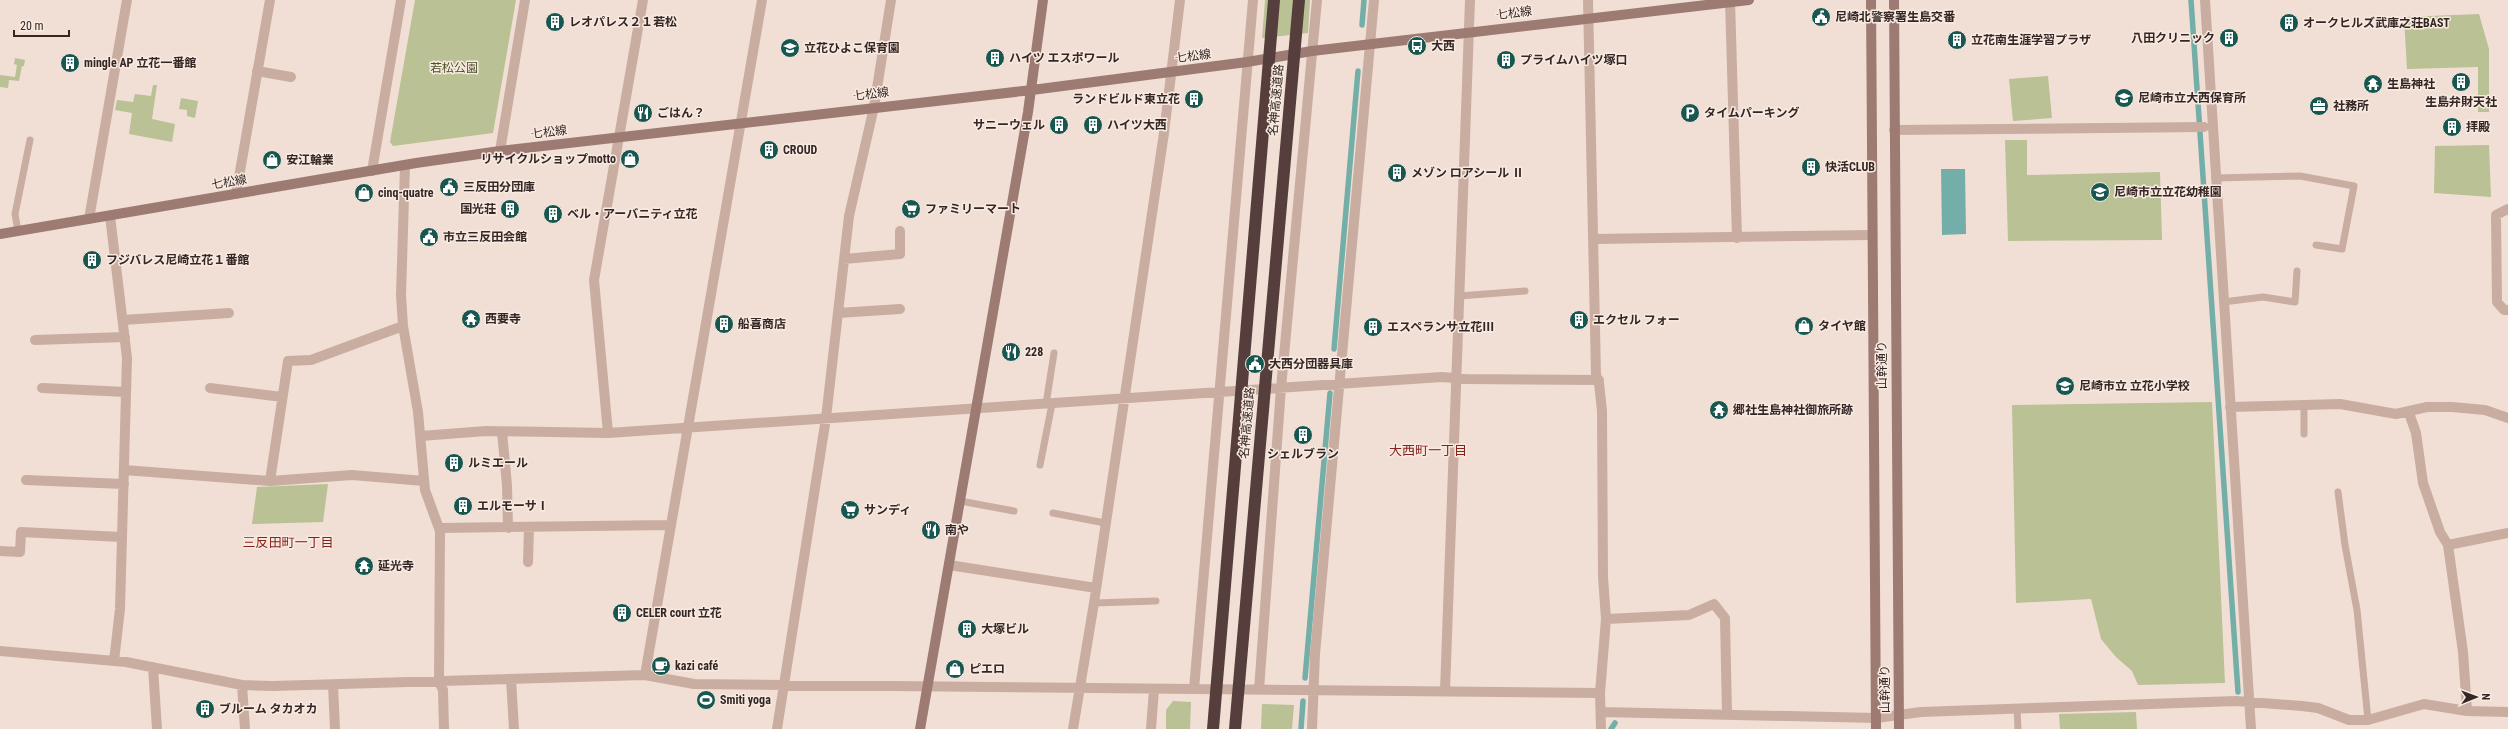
<svg xmlns="http://www.w3.org/2000/svg" width="2508" height="729" font-family="'Roboto Condensed','Noto Sans JP',sans-serif">
	<rect width="100%" height="100%" fill="#f1dfd5"/>
	<path fill="#b9c195" d="M415,0H516L493,133L393,146L390,142Z
		M1265,0H1310L1308,33L1262,38Z
		M2479,14L2489,49V112H2478V67L2407,69L2404,17Z
		M15,58L25,60L24,66H22L19,81L9,80L8,88L0,87V75L15,77L17,65L14,64Z
		M2048,76L2052,118L2013,121L2009,79Z
		M153,85H157L152,119L175,124L172,142L129,134L132,113L115,110L117,100L133,102L135,94L151,96Z
		M181,98L198,101L195,118L187,116V110L179,109Z
		M2005,140H2027V175L2160,172L2162,240L2008,241Z
		M2489,145L2491,197L2434,193L2435,146Z
		M2212,402L2225,683L2138,685L2132,671L2116,657L2101,639L2091,599L2016,603L2012,405Z
		M328,484L323,522L252,524L257,487Z
		M1173,701L1191,702L1190,729H1166V710Z
		M1262,704L1294,705L1292,729H1261Z
		M2136,712L2137,729H2060L2059,714Z"/>
	<path fill="#73afa8" d="M1941,169H1965L1966,234L1942,235Z"/>
	<g fill="none" stroke-linecap="round" stroke-linejoin="round">
		<path stroke="#73afa8" stroke-width="5.5" d="M2191,0L2238,692
			M1362,25L1364,0
			M1334,349L1358,71
			M1305,678L1330,393
			M1301,729L1303,701
			M1611,729L1615,723"/>
		<path stroke="#c9ada1" stroke-width="7" d="M2215,178L2300,176L2354,186L2342,249L2316,245
			M18,231L15,214L30,140
			M1459,296L1525,291
			M2223,302L2263,297L2295,302L2297,271
			M1046,404L1054,353
			M2304,434V404
			M1040,465L1052,404
			M2338,492L2345,545L2357,610L2368,720
			M960,501L1014,511
			M1053,513L1105,523
			M1094,603L1156,601
			M2017,708L2018,729"/>
		<path stroke="#c9ada1" stroke-width="10" d="M1588,0L1596,375L1599,383L1602,411L1603,577L1606,619L1600,693L1601,729
			M1730,0L1737,238
			M2205,0L2251,729
			M257,71L291,77
			M1894,130L2204,127
			M500,151L525,0
			M405,166L401,295L403,326L418,412L425,490L440,531L439,682L443,690L444,729
			M372,171L401,0
			M236,194L270,0
			M2508,209L2496,215L2497,302L2504,310H2508
			M110,216L127,358L120,609L114,661
			M89,219L127,0
			M1593,239L1872,235
			M844,259L900,254V231
			M838,313L900,309
			M123,320L229,313
			M35,340L125,337
			M42,388L126,392
			M210,388L282,397
			M2230,407L2340,404L2396,414L2427,407H2452L2485,410L2508,418
			M2409,413L2416,433L2423,483L2440,532L2448,545L2508,533
			M502,432L507,485L508,528
			M608,433L594,280L643,0
			M421,436L486,431L608,433L1442,377L1465,379L1599,380
			M124,470L270,481L352,475L424,481
			M26,480L124,484
			M270,481L288,361L311,360L403,326
			M440,528L670,525
			M2448,545L2463,652L2467,711
			M0,551L20,552L21,532L121,537
			M528,562L529,527
			M949,565L1096,588
			M1606,619L1689,615L1714,604L1725,618L1727,715
			M0,651L126,662L242,685L273,686L645,675L694,684L1600,693
			M153,667L157,729
			M645,675L762,0
			M511,679L514,729
			M242,685L245,729
			M333,685L335,729
			M1194,689L1253,0
			M1259,690L1281,388L1317,0
			M1445,691L1470,0
			M1601,712L1876,718L1921,712L2236,701L2302,706L2318,708L2349,720H2368L2424,704L2467,711L2508,712
			M777,729L826,418L849,216L874,107L891,0
			M1073,729L1094,603L1164,133L1180,0
			M1151,729L1154,689
			M1312,729L1315,654L1374,0"/>
		<path stroke="#9d7b73" stroke-width="10" d="M1871,0L1876,729
			M1894,0L1899,729
			M0,234L416,163L500,151L1032,90L1247,62L1312,51L1749,0
			M920,729L1028,112L1043,0"/>
		<path stroke="#553e3b" stroke-width="12" d="M1213,729L1274,0
			M1235,729L1299,0"/>
	</g>
	<defs>
		<g id="civic-disc" transform="scale(1)"><circle r="9.5" fill="#185650" stroke="#f9eae1"/><path d="M-.6-6.5H3V-4.5H.6V-3L4-1V1h2V6H-6V1h2V-1L-.6-3ZM-1.2 2.5V6h2.4V2.5Z" fill="#fff"/></g>
		<g id="building-disc" transform="scale(1)"><circle r="9.5" fill="#185650" stroke="#f9eae1"/><path d="M-4-6H4V6H1V3H-1V6H-4ZM-2.5-4.3h1.7v1.8h-1.7ZM.8-4.3h1.7v1.8H.8ZM-2.5-1h1.7V.8h-1.7ZM.8-1h1.7V.8H.8Z" fill="#fff"/></g>
		<g id="bus-disc" transform="scale(1)"><circle r="9.5" fill="#185650" stroke="#f9eae1"/><path d="M-5-6H5V4H4V6H2V4H-2V6H-4V4H-5ZM-3.5-4V0h7V-4ZM-3.5 1.2v1.5H-2V1.2ZM2 1.2v1.5H3.5V1.2Z" fill="#fff"/></g>
		<g id="school-disc" transform="scale(1)"><circle r="9.5" fill="#185650" stroke="#f9eae1"/><path d="M0-5L7-2L0 1L-7-2ZM-4 1L0 2.5L4 1V4Q0 6-4 4Z" fill="#fff"/></g>
		<g id="temple-disc" transform="scale(1)"><circle r="9.5" fill="#185650" stroke="#f9eae1"/><path d="M0-6L5-2H3V0L6.5 2.5H4V6H1.5V3h-3V6H-4V2.5H-6.5L-3 0V-2H-5Z" fill="#fff"/></g>
		<g id="office-disc" transform="scale(1)"><circle r="9.5" fill="#185650" stroke="#f9eae1"/><path d="M-6-3h4V-5.5h4V-3h4V5H-6ZM-1-4.5V-3h2v-1.5ZM-6 0V1H6V0Z" fill="#fff"/></g>
		<g id="restaurant-disc" transform="scale(1)"><circle r="9.5" fill="#185650" stroke="#f9eae1"/><path d="M-5-6h1v4h1v-4h1v4h1v-4h1v5L-1.5 .5V6h-2V.5L-5-1ZM5-6V6H3V1.5H1.5Q1.5-4 5-6Z" fill="#fff"/></g>
		<g id="parking-disc" transform="scale(1)"><circle r="9.5" fill="#185650" stroke="#f9eae1"/><path d="M-3.5-5.5H1a3.5 3.5 0 0 1 0 7H-1V5.5H-3.5ZM-1-3.4V-.6H.8a1.4 1.4 0 0 0 0-2.8Z" fill="#fff"/></g>
		<g id="shop-disc" transform="scale(1)"><circle r="9.5" fill="#185650" stroke="#f9eae1"/><path d="M-5-2.5h2.3a2.7 3.5 0 0 1 5.4 0H5L5.5 6h-11ZM-1.5-2.5h3a1.5 2.3 0 0 0-3 0Z" fill="#fff"/></g>
		<g id="supermarket-disc" transform="scale(1)"><circle r="9.5" fill="#185650" stroke="#f9eae1"/><path d="M-6-5.5h2.5l.6 2H6L4.5 2H-2.5L-4.4-4H-6ZM-1.5 3.2a1.3 1.3 0 1 0 .1 0ZM3 3.2a1.3 1.3 0 1 0 .1 0Z" fill="#fff"/></g>
		<g id="cafe-disc" transform="scale(1)"><circle r="9.5" fill="#185650" stroke="#f9eae1"/><path d="M-5.5-4.5H6V0H3Q3 3.5 0 3.5H-2.5Q-5.5 3.5-5.5 0ZM3-3.2v2h1.7v-2ZM-6 4.5H4V6H-6Z" fill="#fff"/></g>
		<g id="stadium-disc" transform="scale(1)"><circle r="9.5" fill="#185650" stroke="#f9eae1"/><path d="M0-5a6.5 5 0 1 0 0 10a6.5 5 0 1 0 0-10ZM-3.5-1.8h7v3.6h-7Z" fill="#fff"/></g>
	</defs>
	<g fill-rule="evenodd">
		<use href="#civic-disc" x="1821" y="17"/>
		<use href="#building-disc" x="555" y="22"/>
		<use href="#building-disc" x="2289" y="23"/>
		<use href="#building-disc" x="2229" y="38"/>
		<use href="#building-disc" x="1957" y="40"/>
		<use href="#bus-disc" x="1417" y="46"/>
		<use href="#school-disc" x="790" y="48"/>
		<use href="#building-disc" x="995" y="58"/>
		<use href="#building-disc" x="1506" y="60"/>
		<use href="#building-disc" x="70" y="63"/>
		<use href="#building-disc" x="2461" y="82"/>
		<use href="#temple-disc" x="2373" y="84"/>
		<use href="#school-disc" x="2124" y="98"/>
		<use href="#building-disc" x="1194" y="99"/>
		<use href="#office-disc" x="2319" y="106"/>
		<use href="#restaurant-disc" x="643" y="113"/>
		<use href="#parking-disc" x="1690" y="113"/>
		<use href="#building-disc" x="1059" y="125"/>
		<use href="#building-disc" x="1093" y="125"/>
		<use href="#building-disc" x="2452" y="127"/>
		<use href="#building-disc" x="769" y="150"/>
		<use href="#shop-disc" x="630" y="159"/>
		<use href="#shop-disc" x="272" y="160"/>
		<use href="#building-disc" x="1811" y="167"/>
		<use href="#building-disc" x="1397" y="173"/>
		<use href="#civic-disc" x="449" y="187"/>
		<use href="#school-disc" x="2100" y="192"/>
		<use href="#shop-disc" x="364" y="193"/>
		<use href="#building-disc" x="510" y="209"/>
		<use href="#supermarket-disc" x="911" y="209"/>
		<use href="#building-disc" x="553" y="214"/>
		<use href="#civic-disc" x="429" y="237"/>
		<use href="#building-disc" x="92" y="260"/>
		<use href="#temple-disc" x="471" y="319"/>
		<use href="#building-disc" x="1579" y="320"/>
		<use href="#building-disc" x="724" y="324"/>
		<use href="#shop-disc" x="1804" y="326"/>
		<use href="#building-disc" x="1373" y="327"/>
		<use href="#restaurant-disc" x="1011" y="352"/>
		<use href="#civic-disc" x="1255" y="364"/>
		<use href="#school-disc" x="2065" y="386"/>
		<use href="#temple-disc" x="1719" y="410"/>
		<use href="#building-disc" x="1303" y="435"/>
		<use href="#building-disc" x="454" y="463"/>
		<use href="#building-disc" x="463" y="506"/>
		<use href="#supermarket-disc" x="850" y="510"/>
		<use href="#restaurant-disc" x="931" y="530"/>
		<use href="#temple-disc" x="364" y="566"/>
		<use href="#building-disc" x="622" y="613"/>
		<use href="#building-disc" x="967" y="629"/>
		<use href="#cafe-disc" x="661" y="666"/>
		<use href="#shop-disc" x="955" y="669"/>
		<use href="#stadium-disc" x="706" y="700"/>
		<use href="#building-disc" x="205" y="709"/>
	</g>
	<g text-anchor="middle" stroke-width="3" stroke-linejoin="round" paint-order="stroke">
		<g font-size="12" fill="#332624" stroke="#f9eae1">
			<text transform="translate(1514 13) rotate(-7)" y="4">七松線</text>
			<text transform="translate(1193 56) rotate(-7)" y="4">七松線</text>
			<text transform="translate(871 94) rotate(-7)" y="4">七松線</text>
			<text transform="translate(1276 100) rotate(-85)" y="4">名神高速道路</text>
			<text transform="translate(549 132) rotate(-7)" y="4">七松線</text>
			<text transform="translate(229 182) rotate(-10)" y="4">七松線</text>
			<text transform="translate(1882 365) rotate(-90)" y="4">山幹通り</text>
			<text transform="translate(1247 423) rotate(-85)" y="4">名神高速道路</text>
			<text transform="translate(1885 689) rotate(-90)" y="4">山幹通り</text>
		</g>
		<g font-size="12" font-weight="bold" fill="#332624" stroke="#f9eae1" text-anchor="start">
			<text x="1835" y="21">尼崎北警察署生島交番</text>
			<text x="569" y="26">レオパレス２１若松</text>
			<text x="2303" y="27">オークヒルズ武庫之荘BAST</text>
			<text x="2215" y="42" text-anchor="end">八田クリニック</text>
			<text x="1971" y="44">立花南生涯学習プラザ</text>
			<text x="1431" y="50">大西</text>
			<text x="804" y="52">立花ひよこ保育園</text>
			<text x="1009" y="62">ハイツ エスポワール</text>
			<text x="1520" y="64">プライムハイツ塚口</text>
			<text x="84" y="67">mingle AP 立花一番館</text>
			<text x="2387" y="88">生島神社</text>
			<text x="2138" y="102">尼崎市立大西保育所</text>
			<text x="1180" y="103" text-anchor="end">ランドビルド東立花</text>
			<text x="2461" y="106" text-anchor="middle">生島弁財天社</text>
			<text x="2333" y="110">社務所</text>
			<text x="657" y="117">ごはん？</text>
			<text x="1704" y="117">タイムパーキング</text>
			<text x="1045" y="129" text-anchor="end">サニーウェル</text>
			<text x="1107" y="129">ハイツ大西</text>
			<text x="2466" y="131">拝殿</text>
			<text x="783" y="154">CROUD</text>
			<text x="616" y="163" text-anchor="end">リサイクルショップmotto</text>
			<text x="286" y="164">安江輪業</text>
			<text x="1825" y="171">快活CLUB</text>
			<text x="1411" y="177">メゾン ロアシール Ⅱ</text>
			<text x="463" y="191">三反田分団庫</text>
			<text x="2114" y="196">尼崎市立立花幼稚園</text>
			<text x="378" y="197">cinq-quatre</text>
			<text x="496" y="213" text-anchor="end">国光荘</text>
			<text x="925" y="213">ファミリーマート</text>
			<text x="567" y="218">ベル・アーバニティ立花</text>
			<text x="443" y="241">市立三反田会館</text>
			<text x="106" y="264">フジバレス尼崎立花１番館</text>
			<text x="485" y="323">西要寺</text>
			<text x="1593" y="324">エクセル フォー</text>
			<text x="738" y="328">船喜商店</text>
			<text x="1818" y="330">タイヤ館</text>
			<text x="1387" y="331">エスペランサ立花Ⅲ</text>
			<text x="1025" y="356">228</text>
			<text x="1269" y="368">大西分団器具庫</text>
			<text x="2079" y="390">尼崎市立 立花小学校</text>
			<text x="1733" y="414">郷社生島神社御旅所跡</text>
			<text x="1303" y="458" text-anchor="middle">シェルブラン</text>
			<text x="468" y="467">ルミエール</text>
			<text x="477" y="510">エルモーサⅠ</text>
			<text x="864" y="514">サンディ</text>
			<text x="945" y="534">南や</text>
			<text x="378" y="570">延光寺</text>
			<text x="636" y="617">CELER court 立花</text>
			<text x="981" y="633">大塚ビル</text>
			<text x="675" y="670">kazi café</text>
			<text x="969" y="673">ピエロ</text>
			<text x="720" y="704">Smiti yoga</text>
			<text x="219" y="713">ブルーム タカオカ</text>
		</g>
		<g font-size="12" fill="#4a5227" stroke="#f9eae1">
			<text x="454" y="72">若松公園</text>
		</g>
		<g font-size="13" fill="#85221a" stroke="#f9eae1">
			<text x="1428" y="455">大西町一丁目</text>
			<text x="288" y="547">三反田町一丁目</text>
		</g>
	</g>
	<g transform="translate(2476 697) rotate(89)" stroke="#f9eae1" stroke-width="3" paint-order="stroke">
	<path d="M0-3L7 15L0 10L-7 15Z" fill="#332624"/>
	<text y="-6" font-size="11" font-weight="bold" text-anchor="middle" fill="#332624">N</text>
	</g>
	<path d="M14 30v6h55v-6" fill="none" stroke="#332624" stroke-width="2"/>
	<text x="20" y="30" font-size="12" fill="#332624" stroke="#f9eae1" stroke-width="3" paint-order="stroke">20 m</text>
</svg>
